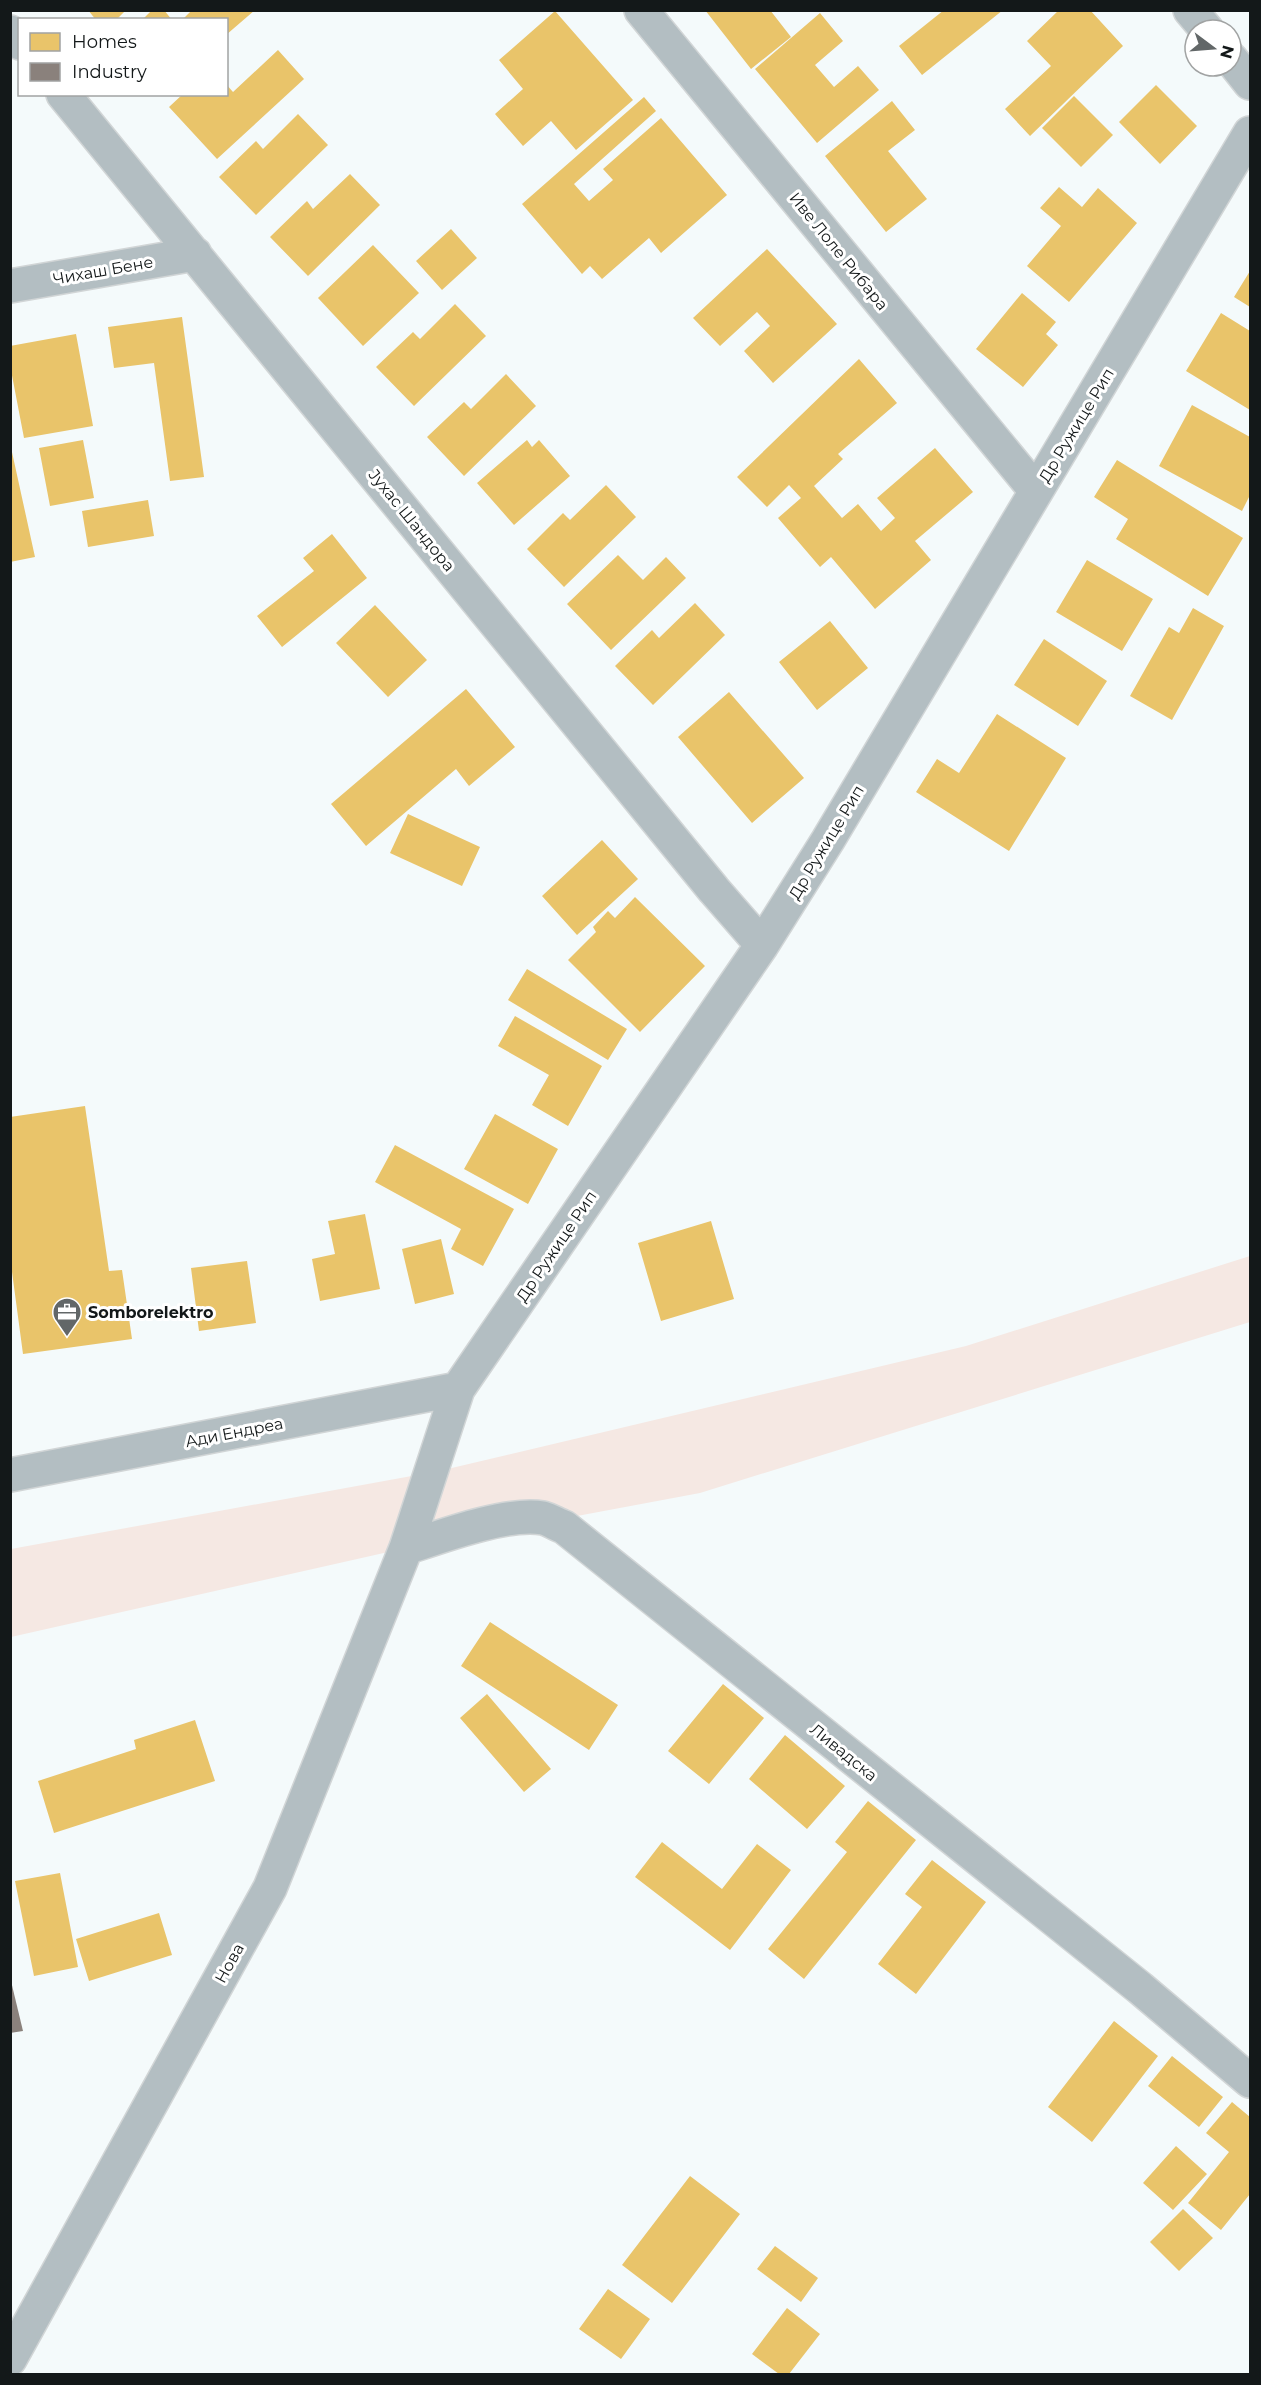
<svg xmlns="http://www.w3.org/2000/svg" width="1261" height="2385" font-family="Montserrat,sans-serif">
	<rect width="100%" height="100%" fill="#f4fafb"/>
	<path fill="#f5e8e3" d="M1250,1256V1322L700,1493L406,1548L11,1637V1549L439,1471L966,1346Z"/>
	<path fill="#e9c46a" d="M88,10H126L116,20H96Z
		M152,10H164L172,20H142Z
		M192,10H255L226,35V20H182Z
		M705,10H770L791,37L751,69Z
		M944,10H1003L922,75L899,46Z
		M1059,10H1090L1123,46L1030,136L1005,109L1051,66L1027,41Z
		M555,11L633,100L576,150L551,121L523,146L495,114L523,89L499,60Z
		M820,13L843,41L815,65L834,87L858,66L879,90L817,143L755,69Z
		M278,50L304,79L217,159L169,107L183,94H226V84L233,92Z
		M1156,85L1197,126L1160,164L1119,122Z
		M1074,96L1113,135L1081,167L1042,128Z
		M644,97L656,111L574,184L589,201L613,180L603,169L661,118L727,195L661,253L649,238L602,279L590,266L582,274L522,204Z
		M892,101L915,130L888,151L927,199L886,232L825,156Z
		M298,114L328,145L256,215L219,177L256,141L263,149Z
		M350,174L380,205L308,276L270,237L307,201L313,209Z
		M1059,187L1082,207L1098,188L1137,223L1069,302L1027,266L1061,226L1040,208Z
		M451,229L477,258L442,290L416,261Z
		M373,245L419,293L363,346L318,298Z
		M767,249L837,324L773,383L744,351L770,326L757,312L720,346L693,318Z
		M1250,271V307L1234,297Z
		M1022,293L1056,322L1046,334L1058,345L1023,387L976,349Z
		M455,304L486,336L414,406L376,367L413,332L420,339Z
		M1221,313L1250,331V410L1186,371Z
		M182,317L204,477L170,481L154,363L114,368L108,327Z
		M76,334L93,426L24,438L10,365V346Z
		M859,359L897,403L838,454L843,459L814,486L842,518L858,504L881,531L895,518L877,498L935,448L973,492L915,541L931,560L875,609L831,557L820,567L778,518L801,498L789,485L767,507L737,477Z
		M506,374L536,406L464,476L427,437L464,402L471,409Z
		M1192,405L1250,437V495L1242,511L1159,466Z
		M83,440L94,498L50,506L39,448Z
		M527,440L532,447L539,440L570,476L514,525L477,483Z
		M10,443L35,557L10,562Z
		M1117,460L1243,538L1208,596L1116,539L1128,519L1094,497Z
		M606,485L636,517L564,587L527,549L563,513L570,520Z
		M148,500L154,536L88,547L82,511Z
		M332,534L367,578L282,647L257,616L314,571L303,558Z
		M618,555L643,580L666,557L686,578L611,650L567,604Z
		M1087,560L1153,599L1122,651L1056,612Z
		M695,603L725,635L653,705L615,666L652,630L659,638Z
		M375,605L427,660L388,697L336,643Z
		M1193,608L1224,626L1172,720L1130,696L1169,627L1179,633Z
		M830,621L868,668L817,710L779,662Z
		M1044,639L1107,681L1078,726L1014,685Z
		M466,689L515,747L469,786L456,769L366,846L331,804Z
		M729,692L804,778L752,823L678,737Z
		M997,714L1066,758L1009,851L916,792L937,759L959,773Z
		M408,814L480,847L462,886L390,853Z
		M602,840L638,879L577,935L542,896Z
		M635,897L705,966L640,1032L568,960L596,932L593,927L608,911L615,918Z
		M527,969L627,1029L608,1060L508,1000Z
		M515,1016L602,1066L568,1126L532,1105L549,1075L498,1046Z
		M85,1106L109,1271L122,1270L132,1339L23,1354L10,1257V1117Z
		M495,1114L558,1149L528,1204L464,1169Z
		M395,1145L514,1209L483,1266L451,1249L461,1229L375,1182Z
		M365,1214L380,1289L320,1301L312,1259L335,1254L328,1221Z
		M711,1221L734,1299L661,1321L638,1243Z
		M441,1239L454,1294L415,1304L402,1249Z
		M247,1261L256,1323L199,1331L191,1268Z
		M490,1622L618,1705L589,1750L461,1666Z
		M723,1684L764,1718L709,1784L668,1751Z
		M487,1694L551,1769L524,1792L460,1718Z
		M195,1720L215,1781L54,1833L38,1781L136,1749L134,1740Z
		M785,1735L845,1786L807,1829L749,1779Z
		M868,1801L916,1840L804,1979L768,1949L847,1852L835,1842Z
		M662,1842L722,1889L757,1844L791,1870L730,1950L635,1877Z
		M932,1860L986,1902L916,1994L878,1964L922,1907L905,1894Z
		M60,1873L78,1967L34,1976L15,1881Z
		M159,1913L172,1955L89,1981L76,1939Z
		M1114,2021L1158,2056L1092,2142L1048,2107Z
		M1172,2056L1223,2097L1199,2127L1148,2086Z
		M1232,2102L1250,2117V2194L1221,2230L1188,2203L1229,2152L1206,2133Z
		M1176,2146L1207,2174L1173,2210L1143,2183Z
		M690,2176L740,2214L672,2303L622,2265Z
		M1183,2209L1213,2238L1179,2271L1150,2242Z
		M775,2246L818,2278L801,2302L757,2269Z
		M608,2289L650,2319L621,2359L579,2329Z
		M787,2308L820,2334L789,2374H779L752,2354Z"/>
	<path fill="#8a817c" d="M10,1977L23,2031L10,2033Z"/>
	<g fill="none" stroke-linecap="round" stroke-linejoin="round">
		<g stroke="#d1d5d6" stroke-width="36">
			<path id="minor" d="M641,10L1036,491
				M1190,10L1207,30
				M10,32L20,43
				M1231,59L1250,83
				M63,94L714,890L762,945
				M10,286L195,254
				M10,1475L458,1389
				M406,1548C442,1536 506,1512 543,1518C550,1520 558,1525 564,1527L1140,1988L1250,2081
				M10,2359L270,1888L406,1548L458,1389L762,945L828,840L1250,133"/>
		</g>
		<use href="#minor" stroke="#b3bec2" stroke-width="33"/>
	</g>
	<defs>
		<g id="office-pin" transform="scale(1.5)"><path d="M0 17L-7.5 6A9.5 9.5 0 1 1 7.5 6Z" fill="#626768" stroke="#fff"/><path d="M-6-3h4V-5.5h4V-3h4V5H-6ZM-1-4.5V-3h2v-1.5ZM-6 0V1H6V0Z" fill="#fff"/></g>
	</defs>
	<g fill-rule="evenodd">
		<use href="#office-pin" x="67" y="1312"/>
	</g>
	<g text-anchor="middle" stroke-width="6" stroke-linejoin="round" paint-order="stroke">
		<g font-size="16" fill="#131819" stroke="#fff">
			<text transform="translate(839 251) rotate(51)" y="6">Иве Лоле Рибара</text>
			<text transform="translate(103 270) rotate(-10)" y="6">Чихаш Бене</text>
			<text transform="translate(1076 425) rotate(-59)" y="6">Др Ружице Рип</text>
			<text transform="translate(412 520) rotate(51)" y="6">Јухас Шандора</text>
			<text transform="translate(826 842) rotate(-59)" y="6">Др Ружице Рип</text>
			<text transform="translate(556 1246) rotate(-56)" y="6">Др Ружице Рип</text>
			<text transform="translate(234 1432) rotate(-11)" y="6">Ади Ендреа</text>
			<text transform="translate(844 1752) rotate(39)" y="6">Ливадска</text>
			<text transform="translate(229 1963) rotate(-61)" y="6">Нова</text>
		</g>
		<g font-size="16" font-weight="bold" fill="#131819" stroke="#fff" text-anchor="start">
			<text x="88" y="1318">Somborelektro</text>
		</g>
	</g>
	<rect width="1261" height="2385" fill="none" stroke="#131819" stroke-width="24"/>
	<rect x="18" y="18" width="210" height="78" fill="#ffffff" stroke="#a1a3a3" stroke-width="1.5"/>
	<rect x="30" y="33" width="30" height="18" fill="#e9c46a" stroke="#a1a3a3" stroke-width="1.5"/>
	<text x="72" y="48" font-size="18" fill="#131819">Homes</text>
	<rect x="30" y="63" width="30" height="18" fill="#8a817c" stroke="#a1a3a3" stroke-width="1.5"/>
	<text x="72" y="78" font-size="18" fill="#131819">Industry</text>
	<g transform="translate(1213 48) rotate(106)"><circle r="28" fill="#ffffff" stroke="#a1a3a3" stroke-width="1.5"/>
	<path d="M0-4.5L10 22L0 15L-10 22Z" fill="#626768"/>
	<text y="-9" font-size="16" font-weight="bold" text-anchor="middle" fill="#131819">N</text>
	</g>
</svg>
